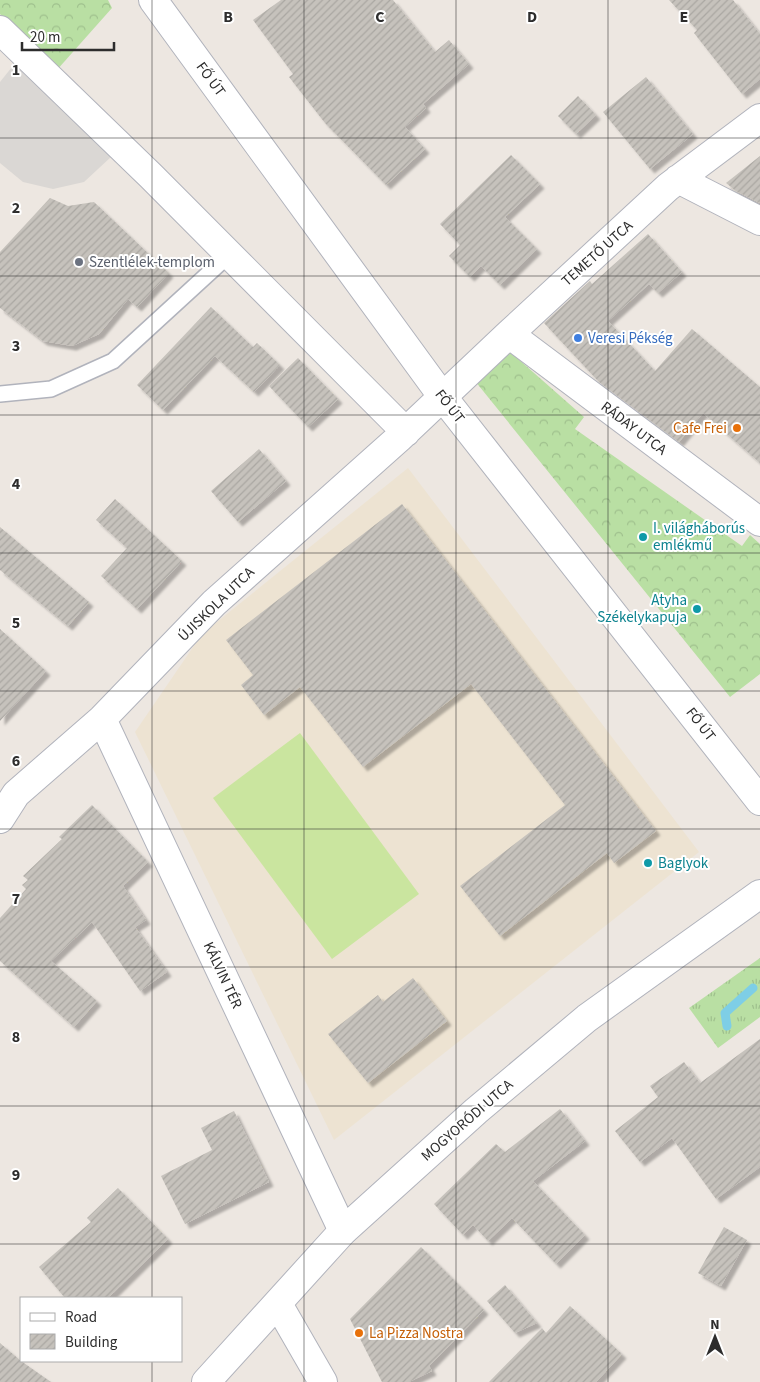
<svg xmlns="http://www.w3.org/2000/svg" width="760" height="1382" font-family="'Source Sans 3',sans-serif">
	<defs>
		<pattern id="grass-tufts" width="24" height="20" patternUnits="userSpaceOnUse" patternTransform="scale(1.25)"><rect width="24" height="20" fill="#b9dfa3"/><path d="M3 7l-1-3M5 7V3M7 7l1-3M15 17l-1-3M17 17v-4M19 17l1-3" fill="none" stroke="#9fc08d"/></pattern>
		<pattern id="forest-crowns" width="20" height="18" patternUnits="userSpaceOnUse" patternTransform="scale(1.25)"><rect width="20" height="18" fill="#b9dfa3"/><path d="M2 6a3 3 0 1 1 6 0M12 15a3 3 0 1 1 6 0" fill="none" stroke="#9fc08d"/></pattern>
		<pattern id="building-hatch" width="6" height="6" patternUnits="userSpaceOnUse" patternTransform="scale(1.25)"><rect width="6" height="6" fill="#c6c2bc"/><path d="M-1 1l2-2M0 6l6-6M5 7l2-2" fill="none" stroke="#aaa7a2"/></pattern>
		<filter id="shadow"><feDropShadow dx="4.5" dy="4.5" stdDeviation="1" flood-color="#0004"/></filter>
	</defs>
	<rect width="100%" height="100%" fill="#ede7e1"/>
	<path fill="#ede3d2" d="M408,468L699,852L334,1140L135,732L202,634Z"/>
	<path fill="url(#grass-tufts)" d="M760,958V1017L718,1048L689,1008Z"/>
	<path fill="url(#forest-crowns)" d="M0,0H108L112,8L56,71L0,14Z
		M508,350L584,417L575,429L742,546L750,535L760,544V674L730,697L475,381Z"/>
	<path fill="#cae59f" d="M300,733L419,894L332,959L213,798Z"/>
	<path fill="#dad7d4" d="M16,62L112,156L84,182L53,189L23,182L0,163V82Z"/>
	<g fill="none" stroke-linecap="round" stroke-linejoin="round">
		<path stroke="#7ecee6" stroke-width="9" d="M727,1026L725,1013L753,988"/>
	</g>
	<path fill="url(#building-hatch)" filter="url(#shadow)" d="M281,0H393L435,52L449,40L469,64L423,104L426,108L405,127L425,149L386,185L325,123L289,77L293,74L253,20Z
		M669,0H733L760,34V79L742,94L694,33L697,30Z
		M646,77L693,134L650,169L603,112Z
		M578,96L596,115L576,134L558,116Z
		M511,155L540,184L505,217L537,249L500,285L481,266L470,277L449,256L460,245L440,224Z
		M760,156V203L736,191L726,183Z
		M50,198L68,206L94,202L169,273L137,307L128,299L99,334L72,346L43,341L0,308V252Z
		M648,234L682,272L658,293L649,284L608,321L655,371L692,329L760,387V463L703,413L679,442L599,382L544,323L590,281L592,284Z
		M211,307L253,347L257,343L280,365L254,392L215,356L163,410L137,385Z
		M298,358L338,399L308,427L269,386Z
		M259,449L286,481L238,522L211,491Z
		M115,499L182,561L137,609L101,576L127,548L96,520Z
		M402,504L656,831L614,863L607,853L500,936L460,886L565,805L471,684L363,767L300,687L264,715L241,685L253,675L226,640Z
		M0,527L89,602L68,626L0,570Z
		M0,629L46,671L0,721Z
		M92,805L148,862L123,886L146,920L135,927L167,972L140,991L92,922L51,961L97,1001L74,1027L0,961V918L26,889L22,885L28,880L23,876L62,839L59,837Z
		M413,978L447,1021L368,1083L328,1034L378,995L383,1002Z
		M760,1039V1167L716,1199L672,1138L640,1162L615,1131L658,1097L650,1086L684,1062L700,1083Z
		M560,1109L585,1141L533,1181L585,1235L556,1264L512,1218L488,1241L473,1225L463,1235L434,1204L496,1144L505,1152Z
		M234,1111L269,1182L185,1224L161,1176L212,1150L201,1128Z
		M118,1188L168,1239L108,1298H65L39,1267L91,1222L87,1218Z
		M724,1227L747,1240L721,1286L698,1273Z
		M421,1247L484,1310L429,1366L432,1371L409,1382H382L350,1319Z
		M505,1285L537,1323L515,1333L487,1301Z
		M570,1306L622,1354L596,1382H489L542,1328L546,1333Z
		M0,1343L21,1361L51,1382H0Z"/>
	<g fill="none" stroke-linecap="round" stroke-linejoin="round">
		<g stroke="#b1b3bc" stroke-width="18">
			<path id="lane" d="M0,394L51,389L113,361L220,263L228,252"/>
		</g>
		<g stroke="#b1b3bc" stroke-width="30">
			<path id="street" d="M0,30L151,176L406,432
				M678,179L760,221
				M509,334L760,522
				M102,719L343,1231
				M0,819L16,794L102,719L214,603L399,438L509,334L668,187L760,118
				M278,1304L323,1382"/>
		</g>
		<g stroke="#b1b3bc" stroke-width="30">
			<path id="secondary" d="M153,0L442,396L760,801
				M206,1382L343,1231L476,1111L587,1018L760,894"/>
		</g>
		<use href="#lane" stroke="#fff" stroke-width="15"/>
		<use href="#street" stroke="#fff" stroke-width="28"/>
		<use href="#secondary" stroke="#fff" stroke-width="28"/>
	</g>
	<path fill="none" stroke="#2d2d2d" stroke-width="1" stroke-opacity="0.55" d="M152,0V1298M304,0V1382M456,0V1382M608,0V1382M0,138H760M0,276H760M0,415H760M0,553H760M0,691H760M0,829H760M0,967H760M0,1106H760M0,1244H760M152,1361V1382"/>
	<circle fill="#6b7280" stroke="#fff" stroke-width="2" cx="79" cy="262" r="5"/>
	<circle fill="#3f7fe0" stroke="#fff" stroke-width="2" cx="578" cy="338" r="5"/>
	<g fill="#e8710a" stroke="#fff" stroke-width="2">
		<circle cx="737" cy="428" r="5"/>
		<circle cx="359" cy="1333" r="5"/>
	</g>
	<g fill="#0f9aa8" stroke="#fff" stroke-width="2">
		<circle cx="643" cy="537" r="5"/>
		<circle cx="697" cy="609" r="5"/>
		<circle cx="648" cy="863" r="5"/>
	</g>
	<g text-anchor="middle" stroke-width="4" stroke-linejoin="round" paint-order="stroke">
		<g font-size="15" fill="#2d2d2d" stroke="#fff">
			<text transform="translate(211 79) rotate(54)" y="5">FŐ ÚT</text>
			<text transform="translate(597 253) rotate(-42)" y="5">TEMETŐ UTCA</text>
			<text transform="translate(450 406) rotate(52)" y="5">FŐ ÚT</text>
			<text transform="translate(634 428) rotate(37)" y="5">RÁDAY UTCA</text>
			<text transform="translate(216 604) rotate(-44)" y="5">ÚJISKOLA UTCA</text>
			<text transform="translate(701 724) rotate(52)" y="5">FŐ ÚT</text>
			<text transform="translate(223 975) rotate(65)" y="5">KÁLVIN TÉR</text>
			<text transform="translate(467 1120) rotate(-41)" y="5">MOGYORÓDI UTCA</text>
		</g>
		<g font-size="15" fill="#5b616d" stroke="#fff" text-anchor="start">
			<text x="89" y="267">Szentlélek-templom</text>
		</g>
		<g font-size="15" fill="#366cbe" stroke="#fff" text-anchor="start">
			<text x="588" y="343">Veresi Pékség</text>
		</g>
		<g font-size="15" fill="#c56008" stroke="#fff" text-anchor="end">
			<text x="727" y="433">Cafe Frei</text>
			<text x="369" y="1338" text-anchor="start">La Pizza Nostra</text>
		</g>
		<g font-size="15" fill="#0d838f" stroke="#fff" text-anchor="start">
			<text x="653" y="533">I. világháborús<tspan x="653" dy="17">emlékmű</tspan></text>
			<text x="687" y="605" text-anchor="end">Atyha<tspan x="687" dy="17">Székelykapuja</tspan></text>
			<text x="658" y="868">Baglyok</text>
		</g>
	</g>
	<g font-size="16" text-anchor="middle" font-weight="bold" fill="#2d2d2d" stroke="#fff" stroke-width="4" stroke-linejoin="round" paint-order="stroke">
		<text x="228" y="22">B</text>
		<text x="380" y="22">C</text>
		<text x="532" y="22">D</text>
		<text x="684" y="22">E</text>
		<text x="16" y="75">1</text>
		<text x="16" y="213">2</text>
		<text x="16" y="351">3</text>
		<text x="16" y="489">4</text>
		<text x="16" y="628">5</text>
		<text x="16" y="766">6</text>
		<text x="16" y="904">7</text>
		<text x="16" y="1042">8</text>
		<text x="16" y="1180">9</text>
	</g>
	<rect x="20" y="1297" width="162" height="65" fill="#ffffff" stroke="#ababab"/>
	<rect x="30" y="1313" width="25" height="8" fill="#ffffff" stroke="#ababab"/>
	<text x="65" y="1322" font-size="15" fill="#2d2d2d">Road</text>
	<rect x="30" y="1334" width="25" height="15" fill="url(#building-hatch)" stroke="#ababab"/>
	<text x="65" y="1347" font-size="15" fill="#2d2d2d">Building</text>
	<g transform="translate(715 1337)" stroke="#ffffff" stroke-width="4" paint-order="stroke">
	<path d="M0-4L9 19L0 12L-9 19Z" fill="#2d2d2d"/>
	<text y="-8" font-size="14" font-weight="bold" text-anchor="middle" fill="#2d2d2d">N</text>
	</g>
	<path d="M22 42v8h92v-8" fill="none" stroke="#2d2d2d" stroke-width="2.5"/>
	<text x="30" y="42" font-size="15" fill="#2d2d2d" stroke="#ffffff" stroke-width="4" paint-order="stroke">20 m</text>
</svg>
